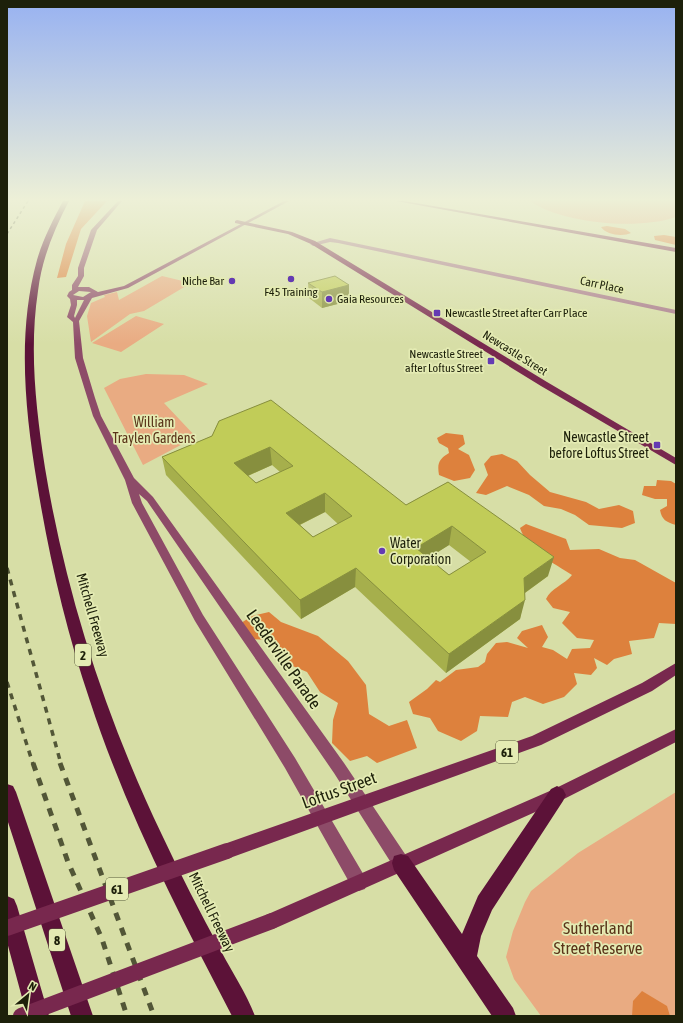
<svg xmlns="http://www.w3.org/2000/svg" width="683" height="1023" font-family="'Asap Condensed',sans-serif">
	<rect width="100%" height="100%" fill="#d7dea6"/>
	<path fill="#e9ab82" d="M530,201H676V217C639,230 563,224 530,201Z
		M162,276L191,283L144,311L130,314L91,342L87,316L91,303L105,297L104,295L117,292L119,300Z
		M136,316L164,324L121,352L92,343Z
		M146,374L184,375L208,384L164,403L196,437L143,465L104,388L120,379Z
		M676,792V1016H541L514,979L506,957L513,931L525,902L531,891L578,853Z"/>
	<path fill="#dd813d" d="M85,201H107L81,229L66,277L57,278L66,244Z
		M607,226L625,229L631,233C623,237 606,235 601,227Z
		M664,235L676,237V245L655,240L654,236Z
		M446,433L463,435L465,444L458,449L469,455L475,470L470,478L454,481L439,475C437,463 439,459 449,453L448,448L439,443L437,438Z
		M502,454L517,461L530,475L550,492L586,502L599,509L619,505L633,511L635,523L622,528L589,525L575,515L561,509L544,506L529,495L507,486L486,495L476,493L488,475L484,464L491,456Z
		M657,480L671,481L676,484V525C666,522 662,520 660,510L667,506V499H655L642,495L644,486H656Z
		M526,524L566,539L570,550L599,549L620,558L635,560L676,583V624L659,623L654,638L629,641L632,654L614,659L607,665L594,658L597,668L591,675L574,673L577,684L564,697L543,704L525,697L512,702L508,717L480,716L477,731L461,741L438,731L430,718L413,714L409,702L427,689L436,680L440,682L456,670L478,667L485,662L487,654L496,643L507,642L528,648L517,638L522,631L542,625L548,637L542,647L553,650L567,659L572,649L590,648L594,640L577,638L562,623L570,612L553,608L546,599C551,588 564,585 572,575C554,563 528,551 520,528Z
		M269,612L281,622L318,636L348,661L366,685L369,714L389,726L407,720L417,748L377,763L367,756L350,761L332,743L333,720L338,703L320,692L307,672L283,662L271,640L245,639L241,623L252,616Z
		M642,991L667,1006L670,1016H632L633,1001Z"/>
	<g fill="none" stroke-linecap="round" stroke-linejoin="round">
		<path fill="#a97a8c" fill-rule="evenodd" d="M330,238L676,310V314L338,243L330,242L313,246L310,244Z"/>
		<path fill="#8d4b68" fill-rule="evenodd" d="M118,201H122L97,230L84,268V276L78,287H89L98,292L124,286L284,201H289L128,288L92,298L79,321L83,358L95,398L101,416L134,478L153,497L344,763L407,857L409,863L407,869L401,871L395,869L334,773L147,501L139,494L142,503L203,615L295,758L365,877L367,883L365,889L359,891L353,889L285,768L195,621L132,503L125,480L93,416L75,358L73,322L67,317L71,305L70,299L67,296L69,292L72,290V285L78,276V268L91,230ZM79,291L91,292L83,297L73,295ZM77,300H84L75,318L74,316L77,305Z"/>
		<path fill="#78284e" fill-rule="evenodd" d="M396,201H404L676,248V252Z
			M237,220L292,232L315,241L547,382L676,458V465L541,386L311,244L288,234L235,223V221Z
			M676,663V675L652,691L541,745L227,859L222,856L219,851L222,846L227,843L532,736L642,683Z
			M676,729V742L562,800L278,927L272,929L266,927L264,921L266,915L552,790Z"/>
		<path fill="#5c1238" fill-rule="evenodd" d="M63,201H69C54,230 42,258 38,291C29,350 36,409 45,468C66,595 106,718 162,835C180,874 200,912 221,951C232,972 246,993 255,1016H232C179,914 126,811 90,701C66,630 49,557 37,483C25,410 17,333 37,260C43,239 53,220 63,201Z
			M7,784L13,786L16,792L93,1016H71L7,819Z
			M557,786L563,789L566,795L563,801L492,910L481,936L477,956L513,1008L516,1016H492L394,870L392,863L394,856L401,854L408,856L462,934L478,896L551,789Z
			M7,896L14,899L17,906L49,1016H27L7,942Z"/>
		<path stroke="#525637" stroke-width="1.5" stroke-dasharray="3 3" stroke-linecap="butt" d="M7,234L28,201"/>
		<path stroke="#525637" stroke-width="3.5" stroke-dasharray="6 6" stroke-linecap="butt" d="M7,568L61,764
			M7,682L33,764"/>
		<path stroke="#525637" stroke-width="5" stroke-dasharray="8 8" stroke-linecap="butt" d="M33,763L68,862L102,939L127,1016
			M60,763L154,1016"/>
		<path stroke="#78284e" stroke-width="16" d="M7,928L227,851
			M21,1016L272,921"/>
	</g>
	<path fill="#a6af4c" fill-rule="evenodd" d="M308,283L349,285V301L322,308L309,298Z
		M219,421L406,505L448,482L548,576L525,593L520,619L446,673L355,587L301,619L166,475L162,457L212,436ZM272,465L280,472L256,483L248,476ZM325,512L338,524L313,537L300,525ZM449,545L471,562L449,575L428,558Z"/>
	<path fill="#878f3e" d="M349,285V301L322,308V292Z
		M270,447L272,465L236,481L234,463Z
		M325,493V512L287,531L286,513Z
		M452,526L449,545L414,567L416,548Z
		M554,557L548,576L519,597L524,578Z
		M356,568L355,587L301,619L300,600Z
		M525,600L520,619L446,673L449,654Z"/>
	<path fill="#c1cc58" stroke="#878f3e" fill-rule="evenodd" d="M335,276L349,285L322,292L308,283Z
		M271,400L406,505L448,482L554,557L524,578L525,600L449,654L356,568L300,600L162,457L212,436L219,421ZM270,447L293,466L256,483L234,463ZM325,493L352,516L313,537L286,513ZM452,526L486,552L449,575L416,548Z"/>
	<linearGradient id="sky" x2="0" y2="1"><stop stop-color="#98b2f1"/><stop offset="0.58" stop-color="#edf0d7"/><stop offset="1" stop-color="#edf0d7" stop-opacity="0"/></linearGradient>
	<rect width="683" height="344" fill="url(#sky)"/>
	<g fill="#643bb3" stroke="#e4ebb3" stroke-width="1.5">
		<circle cx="291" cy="279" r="4"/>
		<circle cx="232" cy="281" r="4"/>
		<circle cx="329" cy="299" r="4"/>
		<rect x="433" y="309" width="8" height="8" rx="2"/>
		<rect x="487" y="357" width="8" height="8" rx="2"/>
		<rect x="653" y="441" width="8" height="8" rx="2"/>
		<circle cx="382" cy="551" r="4"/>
	</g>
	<g text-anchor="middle" stroke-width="3.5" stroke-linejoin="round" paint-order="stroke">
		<g font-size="12" fill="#1d200a" stroke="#e4ebb3" text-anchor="end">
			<text x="224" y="285">Niche Bar</text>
			<text x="291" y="296" text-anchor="middle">F45 Training</text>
			<text x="337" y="303" text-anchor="start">Gaia Resources</text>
			<text x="445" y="317" text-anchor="start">Newcastle Street after Carr Place</text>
			<text x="483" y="358">Newcastle Street<tspan x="483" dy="14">after Loftus Street</tspan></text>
		</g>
		<g font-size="12" fill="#1d200a" stroke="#e4ebb3">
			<text transform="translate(602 285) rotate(12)" y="4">Carr Place</text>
			<text transform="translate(515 353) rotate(32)" y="4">Newcastle Street</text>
		</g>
		<g fill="#e4ebb3" stroke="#595d3d" stroke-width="1">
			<rect x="75" y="644" width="16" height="22" rx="3"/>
			<rect x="496" y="741" width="22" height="22" rx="3"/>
			<rect x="106" y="878" width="22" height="22" rx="3"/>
			<rect x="49" y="929" width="16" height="22" rx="3"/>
		</g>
		<g font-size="13" font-weight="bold" fill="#1d200a">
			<text x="83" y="660">2</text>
			<text x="507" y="757">61</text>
			<text x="117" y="894">61</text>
			<text x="57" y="945">8</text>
		</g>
		<g font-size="14" fill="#5a3419" stroke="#e4ebb3">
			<text x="154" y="427">William<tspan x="154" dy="16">Traylen Gardens</tspan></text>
		</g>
		<g font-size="14" fill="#1d200a" stroke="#e4ebb3" text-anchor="end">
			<text x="649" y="442">Newcastle Street<tspan x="649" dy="16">before Loftus Street</tspan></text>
			<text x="390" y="548" text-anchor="start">Water<tspan x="390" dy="16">Corporation</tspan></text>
		</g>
		<g font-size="14" fill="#1d200a" stroke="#e4ebb3">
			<text transform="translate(93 615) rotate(74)" y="5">Mitchell Freeway</text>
			<text transform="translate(212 912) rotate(64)" y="5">Mitchell Freeway</text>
		</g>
		<g font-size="17" fill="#1d200a" stroke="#e4ebb3">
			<text transform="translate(284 659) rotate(55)" y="6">Leederville Parade</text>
			<text transform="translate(339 790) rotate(-20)" y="6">Loftus Street</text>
		</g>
		<g font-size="17" fill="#5a3419" stroke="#e4ebb3">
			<text x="598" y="934">Sutherland<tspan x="598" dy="20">Street Reserve</tspan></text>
		</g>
	</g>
	<rect width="683" height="1023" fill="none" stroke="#1d200a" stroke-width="16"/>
	<g transform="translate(28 995) rotate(29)" stroke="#e4ebb3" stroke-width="3" paint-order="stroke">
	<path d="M0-3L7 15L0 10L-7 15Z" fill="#1d200a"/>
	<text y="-6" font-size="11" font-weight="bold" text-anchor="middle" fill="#1d200a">N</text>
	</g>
</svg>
